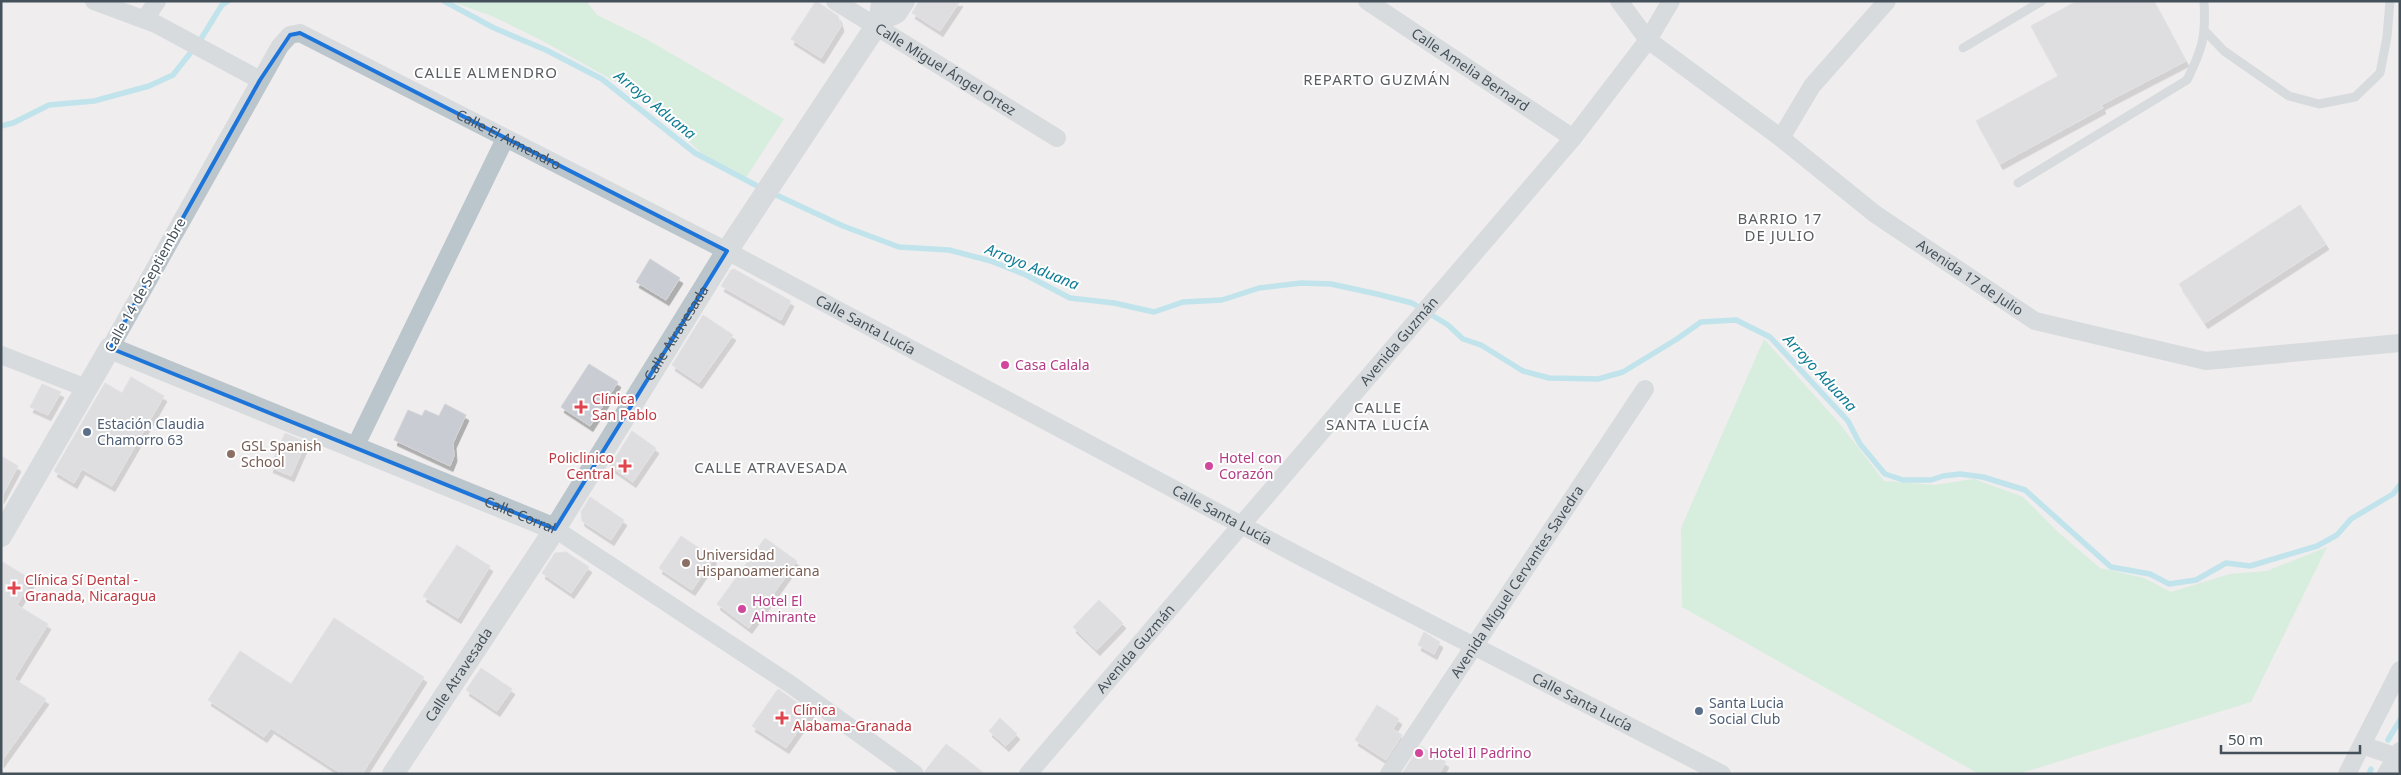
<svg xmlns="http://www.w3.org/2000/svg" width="2401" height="775" font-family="'Noto Sans',sans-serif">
	<defs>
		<filter id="shadow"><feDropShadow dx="3" dy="5.5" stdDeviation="0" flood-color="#0004"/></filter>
	</defs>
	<rect width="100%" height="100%" fill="#efeded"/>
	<path fill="#bbedcd" d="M450,1H586L597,15L646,39L784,119L743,182L701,153L648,100L541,40L492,16Z
		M1764,339L1839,423L1884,481L1934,485L1974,479L2023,497L2059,533L2100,568L2144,578L2171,592L2230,574L2267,571L2327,547L2251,702L2018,774H1979L1682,607L1681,528Z"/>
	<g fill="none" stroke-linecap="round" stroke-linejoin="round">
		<path stroke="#89d8e9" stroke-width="5.5" d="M444,1L494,28L546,50L602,79L695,153L761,188
			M1,126L13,123L49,105L94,101L149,86L173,75L199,42L222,5L228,1
			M772,193L843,226L899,247L949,250L991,261L1026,275L1070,298L1114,303L1154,312L1183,302L1222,300L1259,288L1301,283L1331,284L1377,294L1412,303L1448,325L1463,339L1481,345L1523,371L1549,378L1598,379L1623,372L1677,339L1701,322L1736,320L1770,337L1848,421L1860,444L1885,474L1903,480H1931L1943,476L1960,474L1983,477L2025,490L2111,567L2150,574L2169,584L2196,580L2226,563L2250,566L2317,546L2337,535L2351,519L2393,494L2400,485
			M2388,740L2400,720
			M2369,774L2371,769"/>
	</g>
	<path fill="#c9ccd2" stroke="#d1d3d8" filter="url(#shadow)" d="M816,1L838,16L841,26L821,58L791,39Z
		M919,1H960L940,31L912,13Z
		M2077,1H2154L2186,61L2101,105L2103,108L2000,164L1976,121L2058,76L2031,26Z
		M2300,205L2326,244L2205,323L2179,284Z
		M650,259L680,278L666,300L636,282Z
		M734,269L791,301L781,320L721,286L731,270Z
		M703,315L733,335L699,383L672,365Z
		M589,364L618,382L590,426L561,407Z
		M131,377L164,396L112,486L82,469L74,483L54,471L105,383L122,393Z
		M42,384L61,392L48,415L30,407Z
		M445,404L466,415L453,443L454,456L450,466L394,440L408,410L422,416L425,410L439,416Z
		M632,431L656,448L633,482L610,466Z
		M285,433L306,442L291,476L270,467Z
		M1,456L18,466L1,498Z
		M590,497L624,520L611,540L582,521L581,512Z
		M681,536L714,558L692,590L659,568Z
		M765,538L797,561L749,628L717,604Z
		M457,545L490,566L458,618L423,596Z
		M566,552L589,567L571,593L542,573L555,553Z
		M1,561L32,580L17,605L48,624L14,679L46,699L1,762Z
		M1099,600L1123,623L1097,650L1073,627Z
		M334,618L424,677L362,774H342L271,728L264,737L208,700L240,651L291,684Z
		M1424,632L1440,642L1434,654L1418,645Z
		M481,668L512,689L497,711L466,690Z
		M778,689L811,712L786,748L752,726Z
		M1377,705L1399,719L1393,729L1402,735L1386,760L1355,740Z
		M1000,718L1017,734L1006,746L989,731Z
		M946,744L961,755L985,774H925V771Z
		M1420,746L1446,762L1439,774H1402Z"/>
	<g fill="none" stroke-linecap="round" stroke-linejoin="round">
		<path stroke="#bbc5cc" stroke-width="9" d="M2206,32L2224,51L2289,96L2319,104L2355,97L2380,73L2387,37L2390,1
			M1963,48L2042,1
			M2018,183L2187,80C2203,48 2206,36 2204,1"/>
		<g stroke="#bbc5cc" stroke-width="18">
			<path d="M94,1L156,24L260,80"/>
			<path id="s1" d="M835,1L1057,138"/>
			<path id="s2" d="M1367,1L1573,138"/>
			<path id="s3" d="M1619,1L1648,40L1781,138L1875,214L2035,321L2206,361L2400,343"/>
			<path d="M145,19L157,1"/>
			<path d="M1781,138L1812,86L1887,1"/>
			<path id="s4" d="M110,348L280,46L290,35L300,33L727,251L1305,559L1722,774"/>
			<path d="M1,355L86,388"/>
			<path d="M354,449L505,139"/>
			<path d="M555,529L790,684L915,774"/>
			<path d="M2362,745L2400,758"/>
			<path id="s5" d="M1028,774L1573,138L1648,40L1671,1"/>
			<path id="s6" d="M1389,774L1645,389"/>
			<path d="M2347,774L2400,670"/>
			<path d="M2386,774L2400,751"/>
		</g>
		<g stroke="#bbc5cc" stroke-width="22">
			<path d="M880,20L896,13L904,1"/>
			<path id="s7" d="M1,536L110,348L555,529"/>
			<path id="s8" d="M393,774L555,529L727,251L880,20L882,1"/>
		</g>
	</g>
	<path d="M0 0H2401V775H0ZM300,33L727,251L555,529L110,348L260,80L290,35Z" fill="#efeded" fill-opacity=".55" fill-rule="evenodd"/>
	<path fill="none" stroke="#1d75d9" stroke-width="4" stroke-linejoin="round" d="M300,33L727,251L555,529L110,348L260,80L290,35Z"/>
	<g fill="#d1479c" stroke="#fff" stroke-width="2">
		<circle cx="1005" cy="365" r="5"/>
		<circle cx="1209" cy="466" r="5"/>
		<circle cx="742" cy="609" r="5"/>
		<circle cx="1419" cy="753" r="5"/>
	</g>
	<g fill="#e0444e" stroke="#fff" stroke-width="2">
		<path d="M578.5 399.5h5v5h5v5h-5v5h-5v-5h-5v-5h5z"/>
		<path d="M622.5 458.5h5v5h5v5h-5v5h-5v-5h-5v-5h5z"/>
		<path d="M11.5 580.5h5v5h5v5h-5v5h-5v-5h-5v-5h5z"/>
		<path d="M779.5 710.5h5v5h5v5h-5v5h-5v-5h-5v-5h5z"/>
	</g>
	<g fill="#5c6f8a" stroke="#fff" stroke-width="2">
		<circle cx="87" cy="432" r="5"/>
		<circle cx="1699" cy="711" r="5"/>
	</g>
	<g fill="#8d6e63" stroke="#fff" stroke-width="2">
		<circle cx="231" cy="454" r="5"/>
		<circle cx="686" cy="563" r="5"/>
	</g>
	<g text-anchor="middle" stroke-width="4" stroke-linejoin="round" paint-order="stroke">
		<g font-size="14" fill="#45515a" stroke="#fff">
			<text dy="5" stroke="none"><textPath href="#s2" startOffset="124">Calle Amelia Bernard</textPath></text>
			<text dy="5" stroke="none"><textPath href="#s1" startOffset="130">Calle Miguel Ángel Ortez</textPath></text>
			<text dy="5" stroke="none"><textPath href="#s4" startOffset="606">Calle El Almendro</textPath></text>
			<text dy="5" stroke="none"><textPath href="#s3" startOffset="449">Avenida 17 de Julio</textPath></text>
			<text transform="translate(145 285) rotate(-61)" y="5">Calle 14 de Septiembre</text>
			<text dy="5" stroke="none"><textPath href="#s4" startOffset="1008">Calle Santa Lucía</textPath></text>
			<text dy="5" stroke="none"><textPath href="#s8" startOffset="524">Calle Atravesada</textPath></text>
			<text dy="5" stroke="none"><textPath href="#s5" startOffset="570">Avenida Guzmán</textPath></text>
			<text dy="5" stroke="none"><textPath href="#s4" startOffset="1412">Calle Santa Lucía</textPath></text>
			<text dy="5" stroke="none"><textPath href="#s7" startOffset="660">Calle Corral</textPath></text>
			<text dy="5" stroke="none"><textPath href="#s6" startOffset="231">Avenida Miguel Cervantes Savedra</textPath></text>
			<text dy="5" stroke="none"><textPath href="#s5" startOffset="165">Avenida Guzmán</textPath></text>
			<text dy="5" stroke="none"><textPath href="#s8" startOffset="119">Calle Atravesada</textPath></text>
			<text dy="5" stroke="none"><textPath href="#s4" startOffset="1818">Calle Santa Lucía</textPath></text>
		</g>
		<g font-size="14" fill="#b23c85" stroke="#fff" text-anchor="start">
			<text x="1015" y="370">Casa Calala</text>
			<text x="1219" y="463">Hotel con<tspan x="1219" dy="16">Corazón</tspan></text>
			<text x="752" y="606">Hotel El<tspan x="752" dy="16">Almirante</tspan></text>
			<text x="1429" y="758">Hotel Il Padrino</text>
		</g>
		<g font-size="14" fill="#be3a42" stroke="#fff" text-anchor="start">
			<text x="592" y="404">Clínica<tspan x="592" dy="16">San Pablo</tspan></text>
			<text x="614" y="463" text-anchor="end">Policlinico<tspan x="614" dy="16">Central</tspan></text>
			<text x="25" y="585">Clínica Sí Dental -<tspan x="25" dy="16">Granada, Nicaragua</tspan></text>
			<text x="793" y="715">Clínica<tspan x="793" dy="16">Alabama-Granada</tspan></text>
		</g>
		<g font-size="14" fill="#4e5e75" stroke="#fff" text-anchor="start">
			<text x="97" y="429">Estación Claudia<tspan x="97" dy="16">Chamorro 63</tspan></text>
			<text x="1709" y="708">Santa Lucia<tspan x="1709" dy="16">Social Club</tspan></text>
		</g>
		<g font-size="14" fill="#785e54" stroke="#fff" text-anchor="start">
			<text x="241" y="451">GSL Spanish<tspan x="241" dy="16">School</tspan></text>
			<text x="696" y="560">Universidad<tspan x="696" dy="16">Hispanoamericana</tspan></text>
		</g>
		<g font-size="15" letter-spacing="1" fill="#5a5d61" stroke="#fff">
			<text x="486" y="78">CALLE ALMENDRO</text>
			<text x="1377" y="85">REPARTO GUZMÁN</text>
			<text x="1780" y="224">BARRIO 17<tspan x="1780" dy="17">DE JULIO</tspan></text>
			<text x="1378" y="413">CALLE<tspan x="1378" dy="17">SANTA LUCÍA</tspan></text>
			<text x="771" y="473">CALLE ATRAVESADA</text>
		</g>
		<g font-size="15" font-style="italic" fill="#0f7c94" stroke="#fff">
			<text transform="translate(655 105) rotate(39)" y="5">Arroyo Aduana</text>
			<text transform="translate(1032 267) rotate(22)" y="5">Arroyo Aduana</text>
			<text transform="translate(1820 373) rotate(47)" y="5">Arroyo Aduana</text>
		</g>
	</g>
	<rect width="2401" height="775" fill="none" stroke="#45515a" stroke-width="5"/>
	<path d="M2221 745v8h139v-8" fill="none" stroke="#45515a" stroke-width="2.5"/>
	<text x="2228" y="745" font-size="15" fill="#45515a" stroke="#ffffff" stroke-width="4" paint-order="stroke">50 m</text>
</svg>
